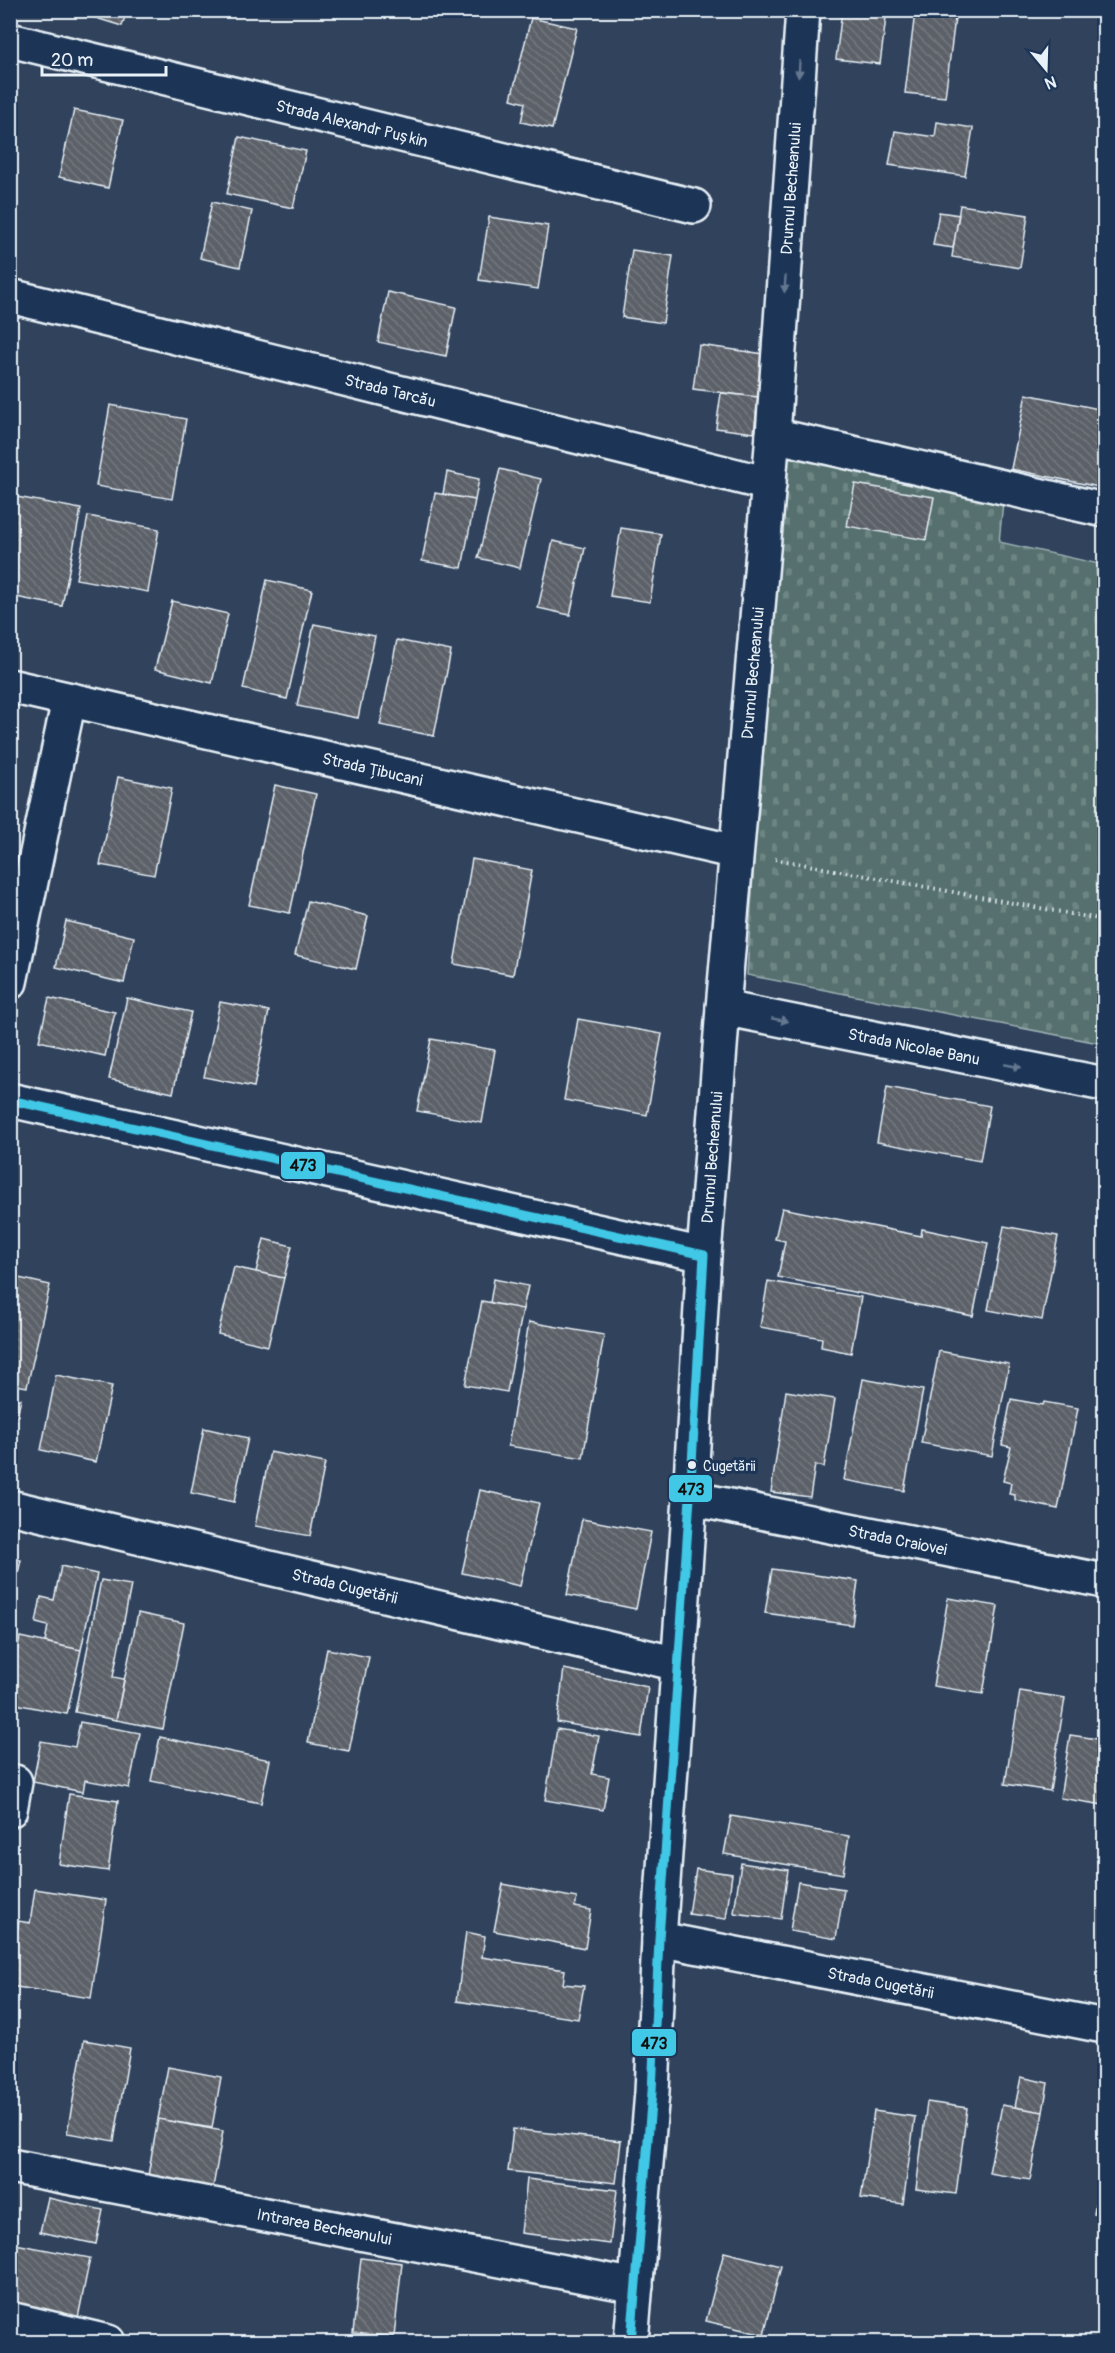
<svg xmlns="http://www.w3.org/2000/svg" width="1115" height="2353" font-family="Pangolin,sans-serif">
	<defs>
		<pattern id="cemetery-stones" width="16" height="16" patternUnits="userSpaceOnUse" patternTransform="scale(1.5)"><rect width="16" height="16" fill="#55706e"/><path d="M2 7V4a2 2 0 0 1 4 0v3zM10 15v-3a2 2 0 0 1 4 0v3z" fill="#6d8583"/></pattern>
		<pattern id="building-back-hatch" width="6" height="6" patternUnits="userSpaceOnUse" patternTransform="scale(1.5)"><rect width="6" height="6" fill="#5c6067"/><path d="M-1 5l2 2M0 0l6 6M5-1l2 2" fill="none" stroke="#73777e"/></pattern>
	</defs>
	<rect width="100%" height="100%" fill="#30425c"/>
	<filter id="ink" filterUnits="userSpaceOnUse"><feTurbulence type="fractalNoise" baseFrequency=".0167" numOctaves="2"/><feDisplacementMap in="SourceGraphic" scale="12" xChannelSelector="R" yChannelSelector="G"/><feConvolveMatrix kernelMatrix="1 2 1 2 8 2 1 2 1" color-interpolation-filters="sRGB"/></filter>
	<g filter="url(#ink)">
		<path fill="url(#cemetery-stones)" stroke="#9eb0b3" stroke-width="1.5" d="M779,439L1004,492L999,542L1104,565V1044L747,975Z"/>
		<path fill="url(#building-back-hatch)" stroke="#e8f1f8" stroke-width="1.5" d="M70,10H127L122,26Z
			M842,10H887L880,64L836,59Z
			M915,12L955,18L945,97L905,93Z
			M531,18L577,28L552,129L521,122L525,103L511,99Z
			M74,110L123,120L108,188L59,177Z
			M937,122L973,128L965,176L889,165L895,131L935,137Z
			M239,137L306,151L293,208L227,194Z
			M212,202L252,211L240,267L200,258Z
			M960,205L1028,215L1020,268L952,257Z
			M939,212L959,215L953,248L933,245Z
			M489,217L548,226L538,289L479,280Z
			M632,250L673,256L663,323L622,317Z
			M388,292L456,307L446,356L378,342Z
			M699,345L764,354L758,397L693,389Z
			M721,393L758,397L754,433L716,428Z
			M1026,394L1104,410V488L1011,469Z
			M110,405L186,419L172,499L96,486Z
			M500,469L541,479L520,568L478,558Z
			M447,472L479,479L475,500L443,494Z
			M855,484L934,497L926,540L847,526Z
			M435,493L475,500L462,568L422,561Z
			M17,497L81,509L62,606L10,596V530Z
			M88,516L159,529L148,592L76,579Z
			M621,528L661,534L650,602L610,596Z
			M553,541L585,548L570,615L538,608Z
			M267,580L312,590L287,699L243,689Z
			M172,601L228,614L212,683L155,669Z
			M314,624L375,636L358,718L297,706Z
			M397,640L451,651L434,736L380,725Z
			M118,777L172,788L154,875L100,865Z
			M275,785L316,794L290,913L249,905Z
			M472,859L532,870L513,975L454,964Z
			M308,901L368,916L356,969L295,955Z
			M66,921L134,937L124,983L56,967Z
			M49,998L115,1012L105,1056L39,1041Z
			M127,998L191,1012L173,1093L109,1079Z
			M220,1002L269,1011L254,1087L204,1077Z
			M578,1019L662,1034L647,1115L564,1100Z
			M431,1039L495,1050L482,1123L417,1111Z
			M887,1087L990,1106L980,1161L877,1142Z
			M782,1208L921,1236L922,1229L988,1243L973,1316L778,1277L785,1241L775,1239Z
			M1004,1226L1058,1236L1042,1320L988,1310Z
			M264,1239L292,1246L284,1278L256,1272Z
			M234,1267L284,1278L268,1346L218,1334Z
			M10,1276L50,1285L27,1387L10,1384Z
			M494,1279L528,1286L523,1309L490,1303Z
			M768,1281L861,1297L851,1353L821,1347L822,1338L760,1327Z
			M482,1301L523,1309L507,1392L465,1385Z
			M529,1322L604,1335L583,1458L508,1446Z
			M939,1351L1009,1364L992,1456L921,1443Z
			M56,1375L112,1386L96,1462L41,1450Z
			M863,1379L923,1390L904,1491L844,1480Z
			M786,1391L835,1399L824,1467L815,1465L810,1497L771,1492Z
			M10,1397L21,1399L10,1448Z
			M1011,1399L1043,1405L1044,1402L1078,1408L1058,1509L1015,1500V1495L1009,1494L1011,1483L1003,1481L1011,1447L1002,1445Z
			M204,1428L248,1438L234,1502L191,1493Z
			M270,1452L325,1463L310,1536L255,1526Z
			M480,1490L539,1503L520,1586L462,1573Z
			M582,1519L651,1532L636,1609L567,1595Z
			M10,1558L21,1560L10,1608Z
			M61,1566L97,1574L81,1650L45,1642L48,1626L36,1623L41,1597L54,1600Z
			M772,1569L858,1581L852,1625L765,1613Z
			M101,1580L131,1585L113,1677L124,1679L116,1720L75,1712Z
			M948,1598L998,1606L983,1694L933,1686Z
			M138,1613L184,1623L163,1729L116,1720Z
			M20,1637L81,1650L67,1714L10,1703V1681Z
			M327,1649L369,1657L349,1751L308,1743Z
			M564,1669L648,1687L641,1737L557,1722Z
			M1020,1691L1065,1698L1050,1791L1005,1784Z
			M80,1722L140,1733L129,1788L85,1780L83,1792L33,1782L41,1741L75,1747Z
			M557,1729L599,1736L592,1774L609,1777L603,1810L545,1800Z
			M1070,1735L1104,1740V1805L1060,1798Z
			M160,1737L270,1760L261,1803L151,1781Z
			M69,1794L118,1801L108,1871L59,1864Z
			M731,1816L849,1836L843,1874L724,1854Z
			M741,1863L788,1870L781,1919L734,1913Z
			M696,1869L732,1874L726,1919L689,1914Z
			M798,1882L844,1889L836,1939L790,1931Z
			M503,1884L577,1898L575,1907L591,1910L585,1948L494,1931Z
			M35,1889L106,1900L91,1998L10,1986V1971L19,1921L30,1923Z
			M466,1932L485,1936L482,1957L565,1970L563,1984L584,1986L578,2019L457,2001Z
			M84,2040L130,2048L114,2141L67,2133Z
			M168,2067L221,2077L212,2128L158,2119Z
			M1021,2077L1048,2083L1043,2112L1015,2107Z
			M927,2102L967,2108L956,2194L916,2189Z
			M1002,2105L1043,2112L1030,2180L989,2173Z
			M874,2111L915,2117L903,2204L861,2198Z
			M158,2119L223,2131L212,2193L147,2181Z
			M513,2129L621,2141L616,2183L508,2171Z
			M1104,2147V2215L1094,2214Z
			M527,2179L617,2190L610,2244L521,2233Z
			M48,2198L103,2210L96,2244L40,2232Z
			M10,2243L90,2258L77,2323L10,2310Z
			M724,2252L781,2266L764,2335L706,2321Z
			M361,2258L402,2263L394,2337L353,2333Z"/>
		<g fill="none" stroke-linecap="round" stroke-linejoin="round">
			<g stroke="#e8f1f8" stroke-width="38">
				<g id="minor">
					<path id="s1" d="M10,40L694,206"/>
					<path id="s2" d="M10,296L769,484"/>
					<path d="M773,435L1104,510"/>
					<path id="s3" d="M10,686L736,852"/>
					<path d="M10,982L69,700"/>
					<path id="s4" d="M723,1008L1104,1084"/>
					<path id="s5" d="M704,1255L723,1008L773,435L803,10"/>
					<path id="s6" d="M10,1507L678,1664"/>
					<path d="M10,1810L15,1782"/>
					<path id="s7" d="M659,1939L1104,2026"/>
					<path id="s8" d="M10,2166L636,2286"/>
					<path d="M10,2319L108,2342"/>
				</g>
			</g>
			<g stroke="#e8f1f8" stroke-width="38">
				<g id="tertiary">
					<path d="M10,1100L704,1255L690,1498L659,1939L652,2092L631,2342"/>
					<path id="s9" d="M690,1498L1104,1581"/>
				</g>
			</g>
			<path stroke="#e8f1f8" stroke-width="4" stroke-dasharray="1.5 4.5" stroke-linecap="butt" d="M775,859L1104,920"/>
			<use href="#minor" stroke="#1d3557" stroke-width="33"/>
			<use href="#tertiary" stroke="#1d3557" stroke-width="33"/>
			<g stroke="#1d3557" stroke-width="14">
				<path id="bus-1" d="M10,1100L704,1255L690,1498L659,1939L652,2092L631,2342"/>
			</g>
			<use href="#bus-1" stroke="#40c8e6" stroke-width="9"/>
		</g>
		<defs><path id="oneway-solid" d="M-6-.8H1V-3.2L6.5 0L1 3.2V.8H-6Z" transform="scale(1.5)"/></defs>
		<g fill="#64778f">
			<use href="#oneway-solid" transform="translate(799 69) rotate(94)"/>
			<use href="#oneway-solid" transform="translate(785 284) rotate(94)"/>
			<use href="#oneway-solid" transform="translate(780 1020) rotate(11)"/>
			<use href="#oneway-solid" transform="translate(1013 1066) rotate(11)"/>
		</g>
	</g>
	<circle fill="#e8f1f8" stroke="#1d3557" stroke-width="2" cx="692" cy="1465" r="5"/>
	<g text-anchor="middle" stroke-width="6" stroke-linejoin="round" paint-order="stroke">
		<g font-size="14" fill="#e8f1f8" stroke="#1d3557" text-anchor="start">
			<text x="703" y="1471">Cugetării</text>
		</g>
		<g font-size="16" fill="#e8f1f8" stroke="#1d3557">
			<text dy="6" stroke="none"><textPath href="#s1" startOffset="352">Strada Alexandr Pușkin</textPath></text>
			<text dy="6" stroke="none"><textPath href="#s5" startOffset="1070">Drumul Becheanului</textPath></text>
			<text dy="6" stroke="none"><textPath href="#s2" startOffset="392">Strada Tarcău</textPath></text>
			<text dy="6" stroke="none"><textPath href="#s5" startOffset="584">Drumul Becheanului</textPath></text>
			<text dy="6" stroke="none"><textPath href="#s3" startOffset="372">Strada Țibucani</textPath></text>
			<text dy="6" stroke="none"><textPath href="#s4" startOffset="195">Strada Nicolae Banu</textPath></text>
			<text dy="6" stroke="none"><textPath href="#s5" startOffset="98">Drumul Becheanului</textPath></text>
			<text dy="6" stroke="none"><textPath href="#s9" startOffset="212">Strada Craiovei</textPath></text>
			<text dy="6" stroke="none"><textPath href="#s6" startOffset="344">Strada Cugetării</textPath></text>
			<text dy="6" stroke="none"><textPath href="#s7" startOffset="226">Strada Cugetării</textPath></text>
			<text dy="6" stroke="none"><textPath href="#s8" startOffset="320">Intrarea Becheanului</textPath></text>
		</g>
	</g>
	<g stroke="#1d3557" stroke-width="2">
		<rect x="280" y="1151" width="46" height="29" rx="6" fill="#40c8e6"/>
		<rect x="668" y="1474" width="45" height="29" rx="6" fill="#40c8e6"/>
		<rect x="631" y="2028" width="46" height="29" rx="6" fill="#40c8e6"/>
	</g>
	<g font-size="16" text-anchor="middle" font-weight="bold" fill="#111">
		<text x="303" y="1171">473</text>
		<text x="691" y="1495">473</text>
		<text x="654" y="2049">473</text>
	</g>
	<rect width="1115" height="2353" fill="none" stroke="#1d3557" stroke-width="36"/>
	<rect x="18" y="18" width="1079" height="2317" fill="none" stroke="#e8f1f8" stroke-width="2" filter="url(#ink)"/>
	<g transform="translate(1046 69) rotate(161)" stroke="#1d3557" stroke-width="4.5" paint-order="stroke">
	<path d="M0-4.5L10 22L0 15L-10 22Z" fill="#e8f1f8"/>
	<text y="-9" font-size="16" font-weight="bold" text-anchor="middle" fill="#e8f1f8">N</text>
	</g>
	<path d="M42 66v9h124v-9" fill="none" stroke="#e8f1f8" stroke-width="3"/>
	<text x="51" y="66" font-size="18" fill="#e8f1f8" stroke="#1d3557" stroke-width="4.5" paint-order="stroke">20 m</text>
</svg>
